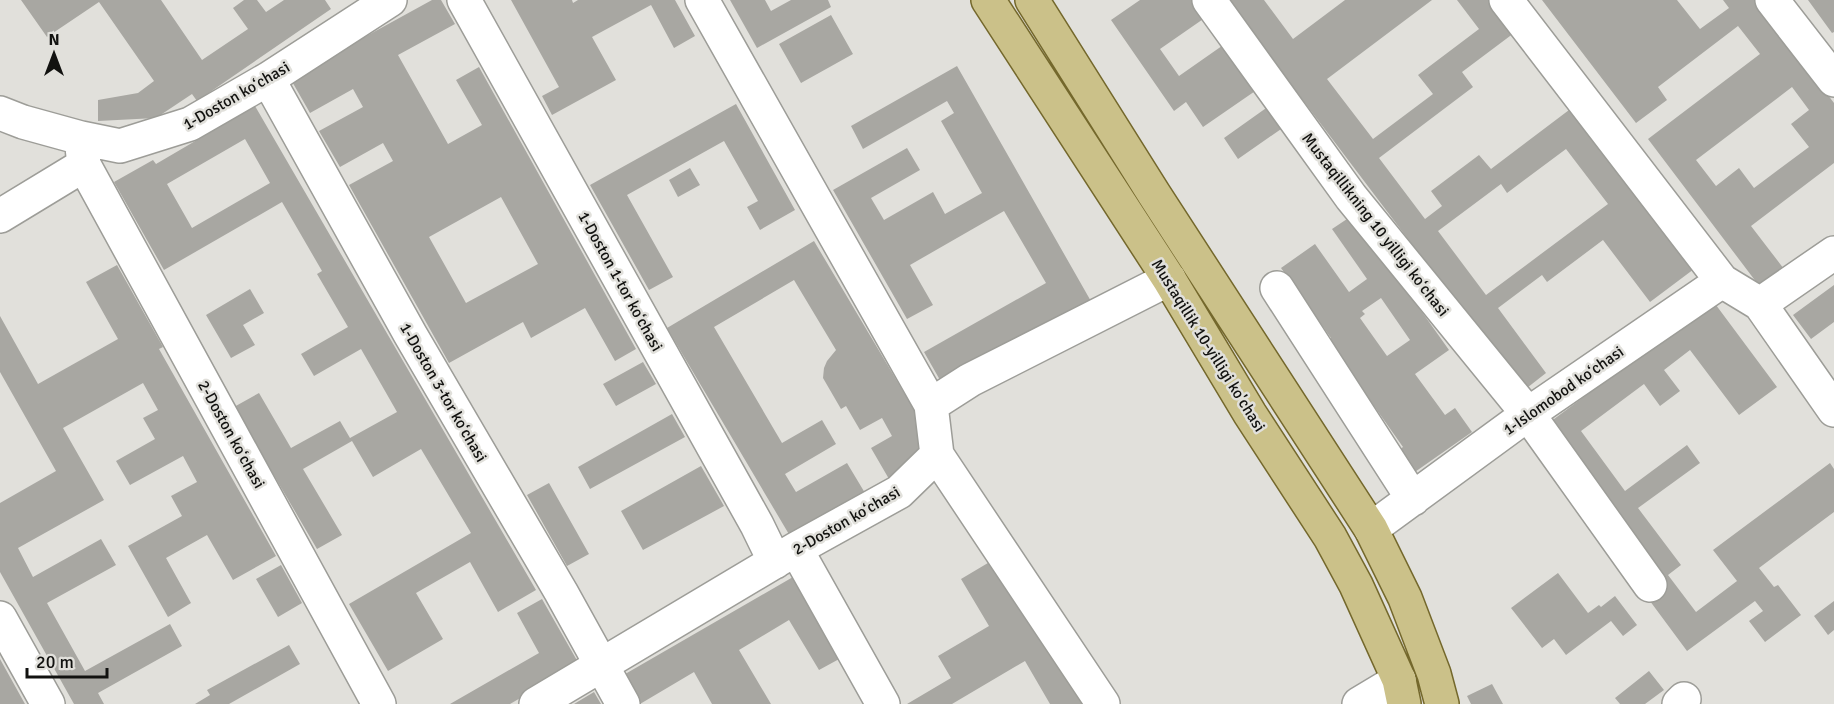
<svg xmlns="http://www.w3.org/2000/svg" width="1834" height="704" font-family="Signika,sans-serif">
	<rect width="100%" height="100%" fill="#e1e0db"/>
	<path fill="#a8a7a2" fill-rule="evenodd" d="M21,0H161L202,60L248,29L233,8L244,0H257L266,12L284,0H325L331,9L197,101L192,94L156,118L98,121V100L138,93L154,81L99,2L47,37Z
		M432,0H441L455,24L398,55L448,144L482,125L456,80L479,67L636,349L615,361L585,308L531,338L523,322L449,363L349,185L393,161L383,143L340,167L319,131L363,107L353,89L310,113L290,78ZM501,197L538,264L466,303L429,237Z
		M511,0H572L573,3L578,0H675L695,36L674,48L651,5L592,37L616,80L552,115L542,96L559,87Z
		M730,0H765L771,11L791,0H828L831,7L757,48Z
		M1140,0H1199L1209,15L1160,49L1179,76L1229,41L1261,87L1203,127L1186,102L1174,111L1111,20Z
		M1227,0H1264L1293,39L1345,0H1432L1327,79L1373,139L1433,94L1418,75L1479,29L1457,0H1495L1518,30L1462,72L1473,87L1379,158L1425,219L1442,206L1431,191L1479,155L1491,169L1573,107L1694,269L1650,302L1603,240L1547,282L1542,275L1498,308L1546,373L1523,391ZM1566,149L1608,204L1486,295L1438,231L1501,184L1507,193Z
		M1542,0H1677L1700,29L1729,8L1723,0H1755L1834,103V163L1751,226L1784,269L1760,287L1648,139L1760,54L1738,26L1658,87L1667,100L1636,123ZM1792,87L1809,110L1791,124L1809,147L1754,188L1739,168L1716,186L1696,160Z
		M1808,0H1834V32L1832,33Z
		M831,15L853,54L801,83L779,44Z
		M957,66L1092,303L944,387L924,352L1046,283L1004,211L910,265L933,305L907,319L833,190L907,148L920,170L871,198L884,220L933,192L945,214L982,193L941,121L954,113L947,101L863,149L851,126Z
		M736,104L795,210L760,230L747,207L758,201L724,141L627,195L673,277L649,290L590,185Z
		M255,106L536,590L498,612L470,562L416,593L443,639L388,671L349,604L471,533L421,449L373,477L352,441L303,469L342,535L317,549L234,407L259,393L291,448L340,421L350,438L397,412L361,349L314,376L301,354L348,327L317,274L322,271L282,202L164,270L114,182L153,160L156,164ZM245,139L270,183L192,228L167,184Z
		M1269,106L1284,127L1238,159L1224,138Z
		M690,168L700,185L678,197L669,180Z
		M1353,215L1449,350L1415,374L1445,415L1455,408L1472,432L1412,474L1396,452L1403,447L1328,341L1331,338L1281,268L1315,244L1349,292L1367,279L1332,229ZM1381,298L1410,340L1387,356L1360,318L1365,314L1362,311Z
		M814,241L938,450L889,479L871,448L892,436L882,418L860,430L846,406L841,409L823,378L824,368L827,361L836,350L794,280L714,327L782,443L822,420L836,444L785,474L796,492L847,463L865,493L790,536L667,328Z
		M117,265L163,347L159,349L276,556L233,580L207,535L166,558L191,603L168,617L128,546L182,516L171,496L197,482L183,456L130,485L116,461L155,439L143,418L158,410L143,383L63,428L104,500L18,548L33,577L101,539L116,565L47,603L85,671L170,624L182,646L98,693L104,704H74L0,572V503L56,471L0,372V316L38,384L118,339L86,282Z
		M1834,285V322L1811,339L1793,315Z
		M250,289L264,313L243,325L255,345L231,358L206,315Z
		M1713,301L1777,387L1739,415L1690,350L1664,370L1680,391L1660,406L1644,384L1581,431L1625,491L1687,445L1700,463L1638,508L1681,565L1668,575L1696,612L1737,581L1713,550L1830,463L1834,469V512L1759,568L1774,587L1778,585L1801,615L1765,642L1749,621L1763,611L1755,601L1687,651L1644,593L1546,425Z
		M643,362L656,384L616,406L603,384Z
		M672,414L685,437L590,489L578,467Z
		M701,466L724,506L643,550L621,511Z
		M549,483L589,554L567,566L527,495Z
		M998,557L1085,704H1050L1025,661L952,704H907L951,678L938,656L989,626L961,579Z
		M281,565L302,603L278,617L256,579Z
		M1558,573L1588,613L1599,605L1601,607L1615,596L1637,625L1623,636L1611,621L1566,655L1554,639L1542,648L1511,608Z
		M793,577L841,658L819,670L789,620L739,650L771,704H712L694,672L640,704H636L620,677Z
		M542,599L579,664L510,704H450L539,653L517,613Z
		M1834,601V630L1828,635L1814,616Z
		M289,645L300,664L229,704H195L210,695L207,690Z
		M0,659L25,704H0Z
		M1649,671L1664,690L1645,704H1620L1615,698Z
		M1492,684L1503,704H1471L1467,696Z
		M594,692L601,704H574Z"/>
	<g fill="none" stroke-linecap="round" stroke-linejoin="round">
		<g stroke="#9d9d98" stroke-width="36">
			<path id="minor" d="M464,0L757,525L775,562
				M702,0L931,405
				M1209,0L1351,197L1528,414L1650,585
				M1506,0L1722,281
				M1772,0L1834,80
				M268,79L410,334L561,592L623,704
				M0,113L23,122L81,138L120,146L190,124L268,79L390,0
				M81,138L84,165L379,704
				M0,216L84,165
				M1277,288L1413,499
				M1760,304L1834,253
				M937,455L1103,704
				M1371,529L1528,414L1722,281L1760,304L1834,410
				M796,549L883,704
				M0,618L48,704
				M536,704L796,549L899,492L937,455L931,405L970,380L1169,279
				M1359,704L1399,680
				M1679,704L1684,699"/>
		</g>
		<g stroke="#74682c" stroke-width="36">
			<path id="major" d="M988,0L1169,279L1250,414L1330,537L1356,585L1399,680L1404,704
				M1032,0L1154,194L1371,529L1405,598L1434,674L1442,704"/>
		</g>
		<use href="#minor" stroke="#fff" stroke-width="33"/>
		<use href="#major" stroke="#cbc189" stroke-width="33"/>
	</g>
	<g text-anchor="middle" stroke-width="5" stroke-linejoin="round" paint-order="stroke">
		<g font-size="16" fill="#121210" stroke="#e1e0db">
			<text transform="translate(236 95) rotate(-30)" y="6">1-Doston koʻchasi</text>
			<text transform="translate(1376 224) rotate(52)" y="6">Mustaqillikning 10 yilligi koʻchasi</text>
			<text transform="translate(621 281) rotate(61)" y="6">1-Doston 1-tor koʻchasi</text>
			<text transform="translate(1209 345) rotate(58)" y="6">Mustaqillik 10-yilligi ko'chasi</text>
			<text transform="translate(1563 390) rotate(-35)" y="6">1-Islomobod koʻchasi</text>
			<text transform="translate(444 392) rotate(60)" y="6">1-Doston 3-tor koʻchasi</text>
			<text transform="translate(232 434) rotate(61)" y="6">2-Doston koʻchasi</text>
			<text transform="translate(846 520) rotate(-30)" y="6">2-Doston koʻchasi</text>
		</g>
	</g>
	<g transform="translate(54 54)" stroke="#e1e0db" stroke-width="4.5" paint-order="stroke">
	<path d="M0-4.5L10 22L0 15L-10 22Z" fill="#121210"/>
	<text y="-9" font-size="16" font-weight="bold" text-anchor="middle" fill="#121210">N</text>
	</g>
	<path d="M27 668v9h80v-9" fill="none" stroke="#121210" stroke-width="3"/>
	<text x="36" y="668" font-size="18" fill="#121210" stroke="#e1e0db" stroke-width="4.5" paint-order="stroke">20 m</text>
</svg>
